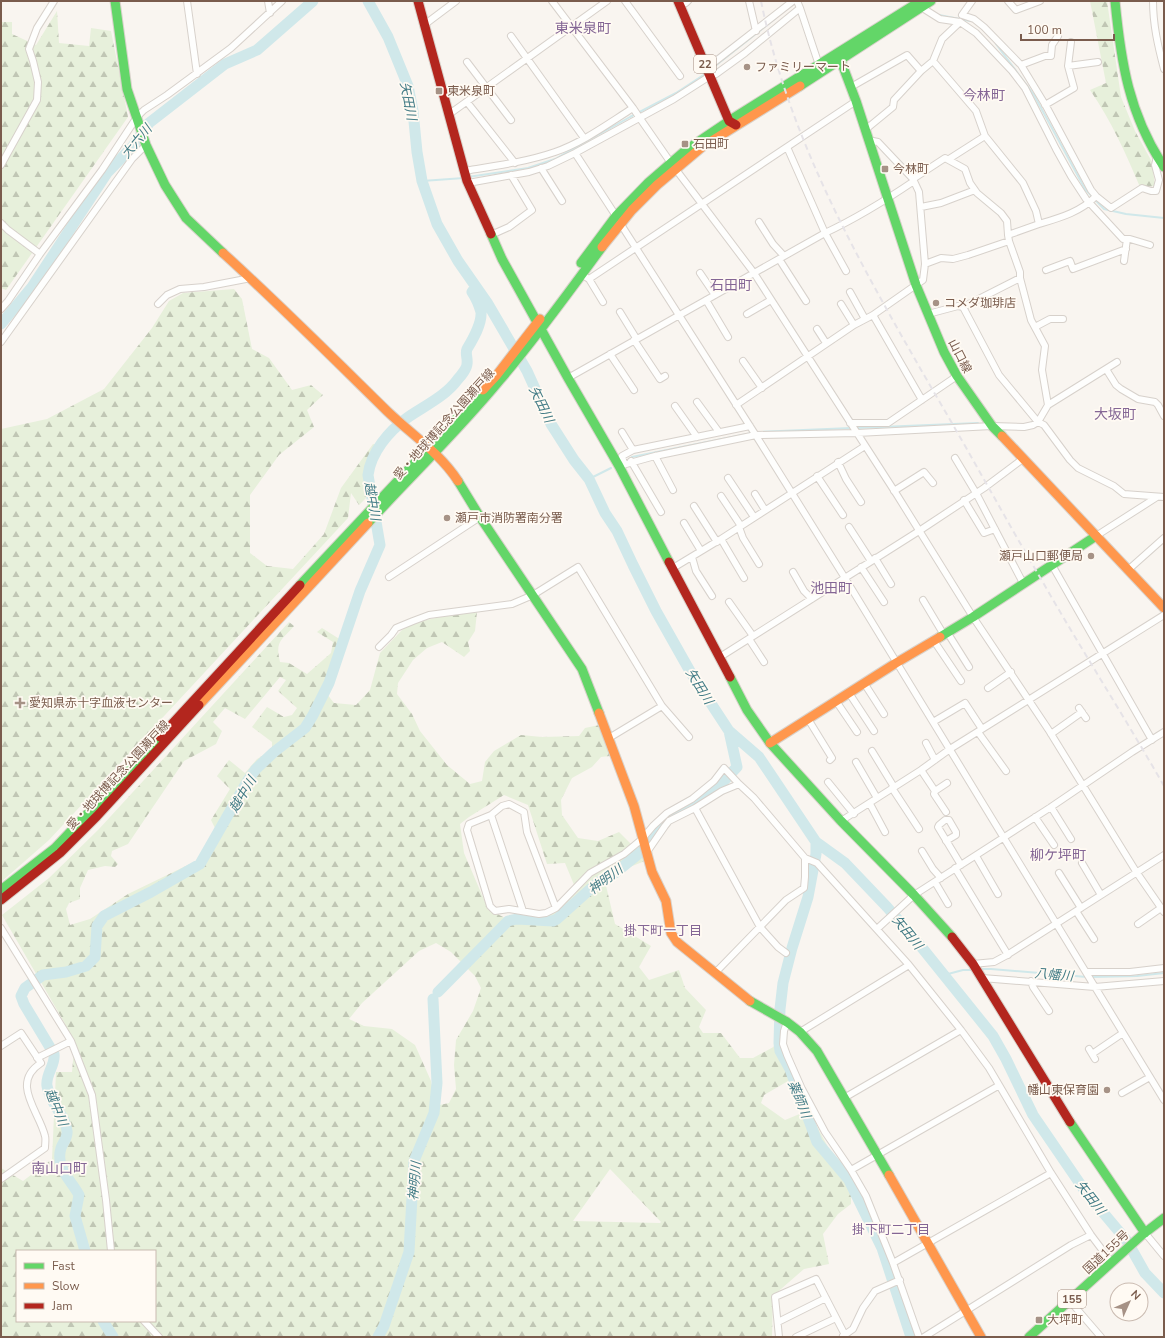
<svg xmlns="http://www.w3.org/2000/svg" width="1165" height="1338" font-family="'Nunito Sans','Noto Sans JP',sans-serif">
	<defs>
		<pattern id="forest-firs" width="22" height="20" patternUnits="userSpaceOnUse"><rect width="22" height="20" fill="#e7f0db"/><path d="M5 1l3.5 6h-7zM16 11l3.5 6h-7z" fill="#c0c6b4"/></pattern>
	</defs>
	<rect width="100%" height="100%" fill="#f9f5f0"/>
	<path fill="url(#forest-firs)" fill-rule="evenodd" d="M1090,1H1107L1121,97L1135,131L1152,162L1155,186L1140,187C1125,152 1112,122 1090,90L1106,83Z
		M57,11L59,43L89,46L91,28L111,31L128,117L6,290L1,288V22H12V34L36,45Z
		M234,289L242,299L252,349L269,358L292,390L311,385L323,395L307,410L314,427L279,455L250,495V553L267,566L293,569L324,534L341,488L373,444L378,445L367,464L366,498L359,505L351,493L348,518L49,840L1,882V429L47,419L104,389L152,328L169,301L183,293Z
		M477,612L475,631L468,642L470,651L464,657L442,642L427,648L413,660L398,683L397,694L412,714L420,731L447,765L470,784L482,781L485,762L494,751L521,735L542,737L579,736L585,728L599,725L610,756L601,757L592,767L572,778L561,800L562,815L578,838L598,841L619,832L644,857L645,861L604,877L615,924L651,946L639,967L649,980L679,970L685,988L706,1010L699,1027L703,1033H721L740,1058H753L777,1045L795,1077L764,1095L761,1103L785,1120L802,1113L814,1121L851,1190V1204L838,1214L823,1234L829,1264L804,1269L773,1296L772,1337H1V1168L23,1181L52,1159L56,1072H72L74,1049L64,1022L2,915L49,878L99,829L289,622L294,626C281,641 275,641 280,662L289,663L307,674L331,653L333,642L317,632L322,628L341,640L323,689L334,703L356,705L370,690L380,653L402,630L417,622L445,616ZM280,677L286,680L278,691L297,708L292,715L284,717L267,707L252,727L272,742V750L257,759L245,773L229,760L217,776L230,789L211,820L216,830L198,860L128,894L90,919L70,925L66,909L69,903L80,899V888L88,870L105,866L115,867L118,864L111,856L112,851L128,844L184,761L216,744L222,731L213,722L225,708L245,719ZM504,795L528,805L547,864L565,863L577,892L554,912L548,915L505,918L488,909L464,853L460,824L469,817ZM436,943L451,952L475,976L481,988L473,1011L456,1040L454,1065L456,1089L449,1103L435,1106L431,1081L415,1045L392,1029L364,1026L349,1019L362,1003L419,951ZM610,1169L661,1222L660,1223L573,1221ZM17,1251H155V1321H17Z"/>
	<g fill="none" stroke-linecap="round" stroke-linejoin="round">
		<path stroke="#d0e8ea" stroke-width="2" d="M939,15L970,21
			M996,44L1034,95L1085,189L1104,209L1126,214L1164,218
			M710,70L776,18
			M468,177L528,168L555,159L630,117L676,93L705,74
			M422,181L464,178
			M856,428L978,423
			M756,432L851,428
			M632,457L752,433
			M589,479L611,468
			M980,969H991L1087,977
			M1091,977L1137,976L1164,973
			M946,978L948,974L963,970H973
			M433,999L438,992"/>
		<path stroke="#d0e8ea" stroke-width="11" d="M368,1L388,37L408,86L413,111L417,152L422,181L437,224L458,261L488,304L527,371L551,424L574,460L589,479L605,513L617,531L633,565L656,611L691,673L729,731L759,757L816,842L845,863L887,907L919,944L993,1036L1006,1059L1033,1115L1085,1191L1127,1241L1145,1273L1164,1293
			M1,324L32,287L107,173L133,146L149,123L225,64L257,50L313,1
			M816,842V854L808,897L792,948L783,983L780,1009L779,1043L780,1051L790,1069L817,1142L849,1180L882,1248L911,1337
			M438,992L508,921L517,919L553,921L557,919L597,883L615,873L642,851L660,826L668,817L700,800L720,785L737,767L729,731
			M85,1251L75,1216L79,1195C71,1180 55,1168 61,1148C63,1142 68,1138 67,1131C66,1116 50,1104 47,1086C45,1075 56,1064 54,1054L24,1004L21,996L25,988L43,975L66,972L86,966L95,957L97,926L104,916L151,892L200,864L248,780L256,769L274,752L305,728L313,715L329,683L360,591L380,545L368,475C371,452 389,431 407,418C424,406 445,397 458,379C461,376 467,368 467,364C468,358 465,354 467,349C473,339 482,324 481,312C479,305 476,298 472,292L474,289
			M103,1321L113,1337
			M378,1337L384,1326L409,1252L414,1161L434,1113L437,1083L433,999"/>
		<g stroke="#d7d1cb" stroke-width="8">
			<path id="street" d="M187,1L197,74
				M268,1L270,13
				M552,1L633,108L639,117L671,163L754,273L897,495L973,617L1048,729L1137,873L1164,912
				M625,1L680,76
				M749,1L756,31
				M972,1L962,15L974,19L984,27L1021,65L1046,106L1091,190L1096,196L1111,208L1142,188L1151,191H1156L1159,180L1155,165L1157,157
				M1008,1L1016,10L1040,1
				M1153,1C1153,25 1158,46 1164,69
				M686,3L688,1
				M921,7L940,19L960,22L976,33L1012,71L1025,88L1056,149L1071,176L1086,199L1123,239H1130L1150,245
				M800,8L819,65
				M424,25L456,1
				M511,36L584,138
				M933,61L976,111L985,136L1023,183L1036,211L1039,224L1008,235L1009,241L1020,272V278L1031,320L1045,346L1042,370L1048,405
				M467,62L511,120
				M712,64L793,1
				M1021,65L1045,56H1051L1052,45L1058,36
				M1068,66L1098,62
				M716,74L745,53L800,8L797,1
				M851,87L907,55L921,71
				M467,102L515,163
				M1045,105L1074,88L1068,66L1071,42
				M448,115L607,1
				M865,130L893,107L894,100L921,71L933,61L942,39L960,22
				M787,147L825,233L846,271
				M575,153L616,216
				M949,159L985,136
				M1,165L37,100L38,82L33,61L29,49L37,28L54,1
				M541,168L562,201
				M464,171C495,166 526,162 555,152C582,143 609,123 633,108
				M913,179L945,158L965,169L970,183L977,193L1001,213L1007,221L1008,235
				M468,183L529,172L548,166L575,153L674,99L710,76
				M921,207L941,203L975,190
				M759,222L773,244L784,256
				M1,223L8,230L40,254
				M620,223L755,434L845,578L1164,1100
				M1039,224C1059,218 1081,212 1096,196
				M491,235L509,227L532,210L511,175
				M779,259L806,301
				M1124,261L1127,239
				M925,264L941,258L953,259L968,255L1009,241
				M1046,270L1070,261L1073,269L1126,249
				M700,273L715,295
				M581,274L589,279L856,101
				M589,279L603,302
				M850,292L865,319
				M706,300L728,337
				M158,304L167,295L180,289L204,287L251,278
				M841,304L854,325
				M963,307L999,375L1038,422L1044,425L1070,460L1078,468L1114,486L1124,494L1164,497
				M1,309L8,301L40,254L102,170L137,117L144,110L167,95L231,48L282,1
				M620,312L636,338
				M747,314L771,300
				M928,314L958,306L963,307L1020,278
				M873,315L922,400
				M1035,327L1050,319H1063
				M817,329L826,343
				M634,340L660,379L665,376
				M1,342L132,159L146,145
				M610,354L634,390
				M743,361L762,388
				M1106,369L1116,385L1121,389L1138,399L1155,402L1158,405L1164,416
				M568,378L825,233C857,218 886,200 914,181
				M697,402L719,432
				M736,405L854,325L873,315L923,280L925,264L919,192L913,179L878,142L868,140
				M675,406L697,437
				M850,423H888L957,376
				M622,432L633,450
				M655,456L673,490
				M955,458L976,493
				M631,461L661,512
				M838,462L846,479L861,502
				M624,464L622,456L633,450L750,426
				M619,466L655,456L756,435L857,433L992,426L1024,427L1033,425L1038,422L1048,405L1117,362
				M817,476L843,515
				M728,478L754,517
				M894,491L924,472L933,483
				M976,493L1023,583
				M755,494L765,510
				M721,496L741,526
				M964,500L984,533L995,529
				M694,506L717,542
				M684,523L701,551
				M739,527L743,538L759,564
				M849,527L871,561
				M1096,536L1157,497
				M721,539L744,578
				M692,557L696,571L712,596
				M875,558L891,584
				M1052,565L1152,740
				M861,567L884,602
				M673,568L721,539L865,446
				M1128,570L1164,538
				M793,572L804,591L812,599
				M389,577L480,517
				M923,600L944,635
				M729,602L753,636
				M947,632L969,667
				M749,639L764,662
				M934,641L961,681
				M379,647L391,635L396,628L413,621L429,615L512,604L533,595L578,567L662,706L689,737
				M720,657L919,531L984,488L1024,458
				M864,683L884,714
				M988,688L1011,672
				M849,693L874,731
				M836,701L857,732
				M1079,708L1086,718
				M808,719L832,758L830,760
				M933,722L965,703L982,729
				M978,732L1006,771
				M1051,734L1082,712
				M609,738L662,706
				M926,743L935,760
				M872,751L894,787
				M856,762L877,798
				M921,770L935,791
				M828,782L854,814
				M892,788L919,829
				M870,804L885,832
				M1051,807L1071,839
				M695,808L760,927L778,947L786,953
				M946,812L934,794L935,791L947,783
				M491,815L523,911
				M1035,817L1054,845
				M841,821L921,770L950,749L1164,615
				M946,841L956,835V832L949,820H945L939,825L938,827L961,865
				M922,851L933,869L941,878
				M647,852L665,826L669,821L695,808L722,791L739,784L754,798L805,858V877L804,888L786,900L715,973
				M976,856L998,894
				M805,858L817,863L909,965L961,1030L989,1068L1051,1173L1091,1235L1112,1263
				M1082,863L1101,895
				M955,868L1008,955
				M1059,873L1081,908
				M935,882L948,904
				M556,908L527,832L524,812L509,804L502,806L491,815L469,824L467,830L490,906L495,911L509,909L539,914L546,913L556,908L590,873L624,854L642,839L653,826L667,813L692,799L714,781L724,768L739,784
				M1076,911L1094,939
				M1138,924L1161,908
				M1,928L71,1041L92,1095L106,1200L111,1251
				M878,928L914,895L1051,807L1132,752L1164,732
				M973,964L994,962L1007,955L1164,855
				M1086,972H1130L1164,968
				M982,978L1095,987L1164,981
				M1031,981L1033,987L1049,1011
				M787,1022L784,1031L783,1044L787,1055L802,1089L825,1132L851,1170L866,1196L893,1263L919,1337
				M800,1032L909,965
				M1,1046L21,1033L41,1063C10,1083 39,1111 45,1136C46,1139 45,1144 45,1148L1,1179
				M1089,1049L1095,1059
				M1092,1054L1123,1033
				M37,1058L71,1041
				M1122,1093L1150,1077
				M844,1098L961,1030
				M851,1170L998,1086
				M1145,1233L1164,1256
				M893,1263L1051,1173
				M1070,1301L1101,1337
				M144,1321L159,1337
				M778,1322L826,1298
				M843,1336L853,1329L863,1308L875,1291L900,1280
				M779,1337L775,1297L816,1279L845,1335
				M796,1337L836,1318
				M924,1337L1071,1245L1091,1235"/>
		</g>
		<g stroke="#d9d2cb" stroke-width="11">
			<path id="fast" d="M115,1L127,89L146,145L165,185L186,218L223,253
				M1115,1C1121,63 1129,114 1164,167
				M839,56L856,101L916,285L944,352L957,376L992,426L1002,436
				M800,86L931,1
				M491,234L502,259L568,378L619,466L669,562
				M581,263L616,216L648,183L686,150L735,117L919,2
				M458,481L480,517L582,669L599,713
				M368,523C412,475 459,430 500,380C536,338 569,292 602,247
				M300,585L483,390
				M940,637L973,617L1096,536
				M730,677L747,710L770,743L841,821L914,895L952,937
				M1,890L55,848L160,737
				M750,1001L787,1022L800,1032L817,1051L889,1175
				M1070,1122L1145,1233
				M1029,1337L1142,1235L1164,1218"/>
		</g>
		<g stroke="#d9d2cb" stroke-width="11">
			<path id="slow" d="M602,247L632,210L657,185L702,147L800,86
				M223,253C279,304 333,358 387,411C411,434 440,453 458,481
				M483,390L496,376L540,319
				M1002,436L1164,608
				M199,705L368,523
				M599,713L634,806L652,872L666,901L671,933L677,942L750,1001
				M770,743L896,663L940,637
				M889,1175L981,1337"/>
		</g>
		<g stroke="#d9d2cb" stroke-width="11">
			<path id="jam" d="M418,1L467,181L491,234
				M678,1L729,121L736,125
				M669,562L730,677
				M160,737L300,585
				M1,900L60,853L97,816L199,705
				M952,937L973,964L1070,1122"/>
		</g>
		<use href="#street" stroke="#fefefd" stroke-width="6"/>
		<use href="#fast" stroke="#63d668" stroke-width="9"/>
		<use href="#slow" stroke="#ff974d" stroke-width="9"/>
		<use href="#jam" stroke="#b3261e" stroke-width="9"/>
		<path stroke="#e6e3e7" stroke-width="2" stroke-dasharray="6 4" stroke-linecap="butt" d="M761,1C790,144 863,269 935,394C971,455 1005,518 1041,579C1081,649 1124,716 1164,786"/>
	</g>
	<g fill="#a69286" stroke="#fffaf3" stroke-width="1.5">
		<circle cx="747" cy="67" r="4"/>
		<rect x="435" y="87" width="8" height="8" rx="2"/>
		<rect x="681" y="140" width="8" height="8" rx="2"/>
		<rect x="881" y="165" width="8" height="8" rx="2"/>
		<circle cx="936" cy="303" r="4"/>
		<circle cx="447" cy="518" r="4"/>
		<circle cx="1091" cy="556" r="4"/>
		<path d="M18 697h4v4h4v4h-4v4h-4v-4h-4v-4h4z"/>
		<circle cx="1107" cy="1090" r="4"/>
		<rect x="1035" y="1316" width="8" height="8" rx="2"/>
	</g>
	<g text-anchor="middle" stroke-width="3.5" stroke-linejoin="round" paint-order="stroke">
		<g fill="#fffaf3" stroke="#a28b7f" stroke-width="1">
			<rect x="694" y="55" width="22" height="18" rx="3"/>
			<rect x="1058" y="1290" width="28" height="18" rx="3"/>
		</g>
		<g font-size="11" font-weight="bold" fill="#7a5c4d">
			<text x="705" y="68">22</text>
			<text x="1072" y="1303">155</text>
		</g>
		<g font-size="12" fill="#7a5c4d" stroke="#fffaf3" text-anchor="start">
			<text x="755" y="71">ファミリーマート</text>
			<text x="447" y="95">東米泉町</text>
			<text x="693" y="148">石田町</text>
			<text x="893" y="173">今林町</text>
			<text x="944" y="307">コメダ珈琲店</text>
			<text x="455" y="522">瀬戸市消防署南分署</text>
			<text x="1083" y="560" text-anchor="end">瀬戸山口郵便局</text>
			<text x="29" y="707">愛知県赤十字血液センター</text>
			<text x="1099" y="1094" text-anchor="end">幡山東保育園</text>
			<text x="1047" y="1324">大坪町</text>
		</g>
		<g font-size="12" fill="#7a5c4d" stroke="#fffaf3">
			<text transform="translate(960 356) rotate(63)" y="4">山口線</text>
			<text transform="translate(444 424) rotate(-48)" y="4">愛・地球博記念公園瀬戸線</text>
			<text transform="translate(118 775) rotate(-47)" y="4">愛・地球博記念公園瀬戸線</text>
			<text transform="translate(1106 1252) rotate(-43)" y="4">国道155号</text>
		</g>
		<g font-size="13" font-style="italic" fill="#437c86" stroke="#fffaf3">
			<text transform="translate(409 101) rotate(79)" y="5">矢田川</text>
			<text transform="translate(136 141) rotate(-50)" y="5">大六川</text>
			<text transform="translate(542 404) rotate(64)" y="5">矢田川</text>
			<text transform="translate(373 501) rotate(80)" y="5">越中川</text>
			<text transform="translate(700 686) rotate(58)" y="5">矢田川</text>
			<text transform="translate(242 794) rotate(-59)" y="5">越中川</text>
			<text transform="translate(605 879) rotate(-37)" y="5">神明川</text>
			<text transform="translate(908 932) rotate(51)" y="5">矢田川</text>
			<text transform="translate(1054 974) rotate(5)" y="5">八幡川</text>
			<text transform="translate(800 1099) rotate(68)" y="5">薬師川</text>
			<text transform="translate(57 1107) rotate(68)" y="5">越中川</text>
			<text transform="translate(414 1181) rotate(-85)" y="5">神明川</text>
			<text transform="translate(1091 1197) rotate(52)" y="5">矢田川</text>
		</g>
		<g font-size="13" fill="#846695" stroke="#fffaf3">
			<text x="663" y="935">掛下町一丁目</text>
			<text x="891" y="1234">掛下町二丁目</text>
		</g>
		<g font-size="14" fill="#846695" stroke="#fffaf3">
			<text x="583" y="33">東米泉町</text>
			<text x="984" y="100">今林町</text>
			<text x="731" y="290">石田町</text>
			<text x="1115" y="419">大坂町</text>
			<text x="831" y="593">池田町</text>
			<text x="1058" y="860">柳ケ坪町</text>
			<text x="59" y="1173">南山口町</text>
		</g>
	</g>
	<rect width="1165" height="1338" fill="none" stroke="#7a5c4d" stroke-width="4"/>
	<rect x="16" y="1250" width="140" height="72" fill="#fffaf3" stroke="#cabbb1"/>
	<rect x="24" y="1263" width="20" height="6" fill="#63d668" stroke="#cabbb1"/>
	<text x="52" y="1270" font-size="12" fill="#7a5c4d">Fast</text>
	<rect x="24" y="1283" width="20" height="6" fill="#ff974d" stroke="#cabbb1"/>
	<text x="52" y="1290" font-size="12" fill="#7a5c4d">Slow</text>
	<rect x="24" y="1303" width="20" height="6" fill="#b3261e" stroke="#cabbb1"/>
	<text x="52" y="1310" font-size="12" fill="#7a5c4d">Jam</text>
	<g transform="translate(1129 1302) rotate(45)"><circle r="19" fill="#fffaf3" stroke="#cabbb1"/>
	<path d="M0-3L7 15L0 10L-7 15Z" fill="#a69286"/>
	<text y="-6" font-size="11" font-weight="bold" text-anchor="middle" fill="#7a5c4d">N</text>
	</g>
	<path d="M1021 34v6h93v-6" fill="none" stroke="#7a5c4d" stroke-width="2"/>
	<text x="1027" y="34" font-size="12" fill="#7a5c4d" stroke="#fffaf3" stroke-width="3" paint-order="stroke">100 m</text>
</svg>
